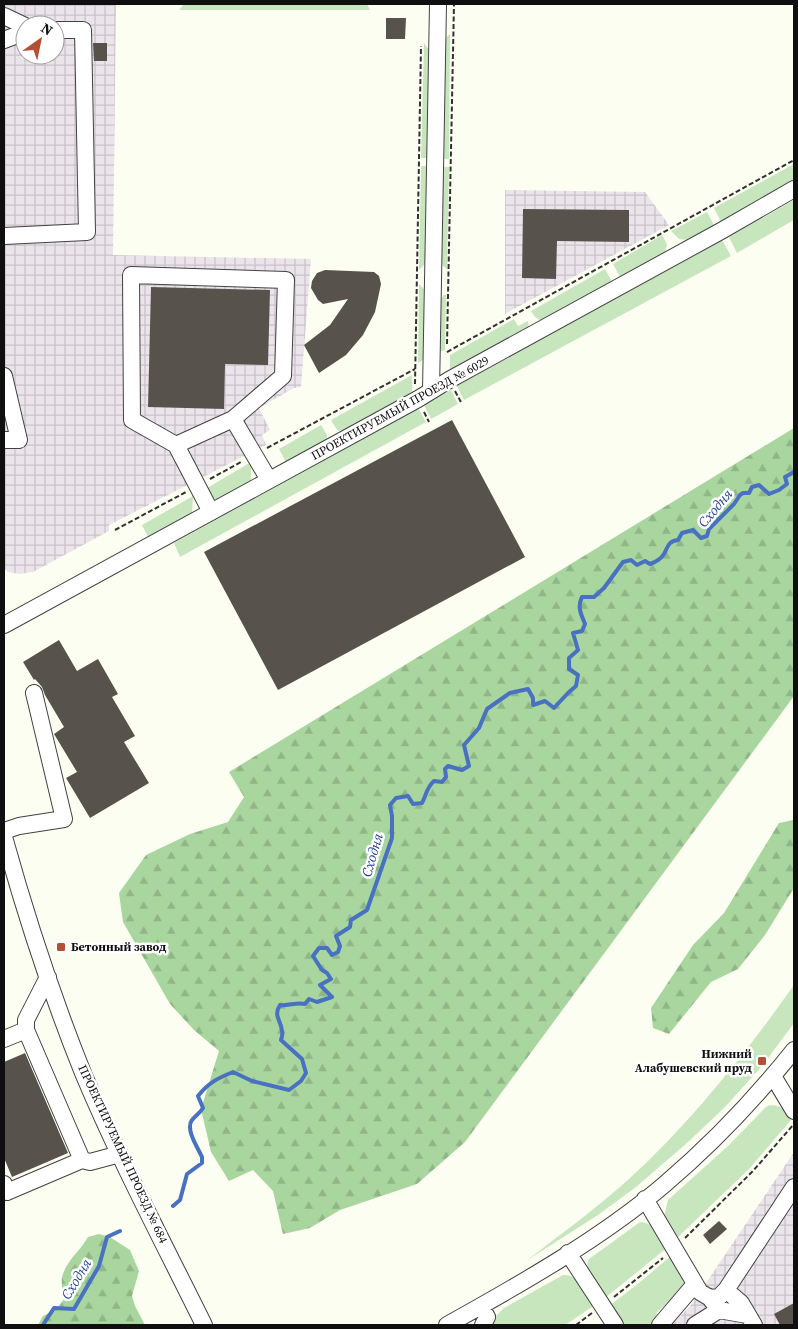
<svg xmlns="http://www.w3.org/2000/svg" width="798" height="1329" font-family="'Source Serif 4',serif">
	<defs>
		<pattern id="industrial-grid" width="8" height="8" patternUnits="userSpaceOnUse" patternTransform="scale(1.25)"><rect width="8" height="8" fill="#ece4eb"/><path d="M0 4h8M4 0v8" fill="none" stroke="#c9c2c8"/></pattern>
		<pattern id="forest-firs" width="22" height="20" patternUnits="userSpaceOnUse" patternTransform="scale(1.25)"><rect width="22" height="20" fill="#a9d59e"/><path d="M5 1l3.5 6h-7zM16 11l3.5 6h-7z" fill="#90b687"/></pattern>
	</defs>
	<rect width="100%" height="100%" fill="#fdfef2"/>
	<path fill="url(#industrial-grid)" fill-rule="evenodd" d="M4,4H116L113,255L311,259L301,387L294,388L259,408L270,430L262,435L266,445L109,525V531L33,572L19,574L8,572L4,569ZM25,25H55V55H25Z
		M505,190L645,192L669,225L505,314Z
		M794,1152V1325H672L691,1305L700,1292Z"/>
	<path fill="#c8e6be" d="M184,4H367L370,10H179Z
		M450,34L449,159H443L445,38Z
		M424,43L429,50L427,158H421Z
		M794,164V180L721,222L714,208Z
		M421,166H427L425,264L419,270Z
		M442,167H449L447,269L443,266L441,261Z
		M794,200V220L737,253L729,237Z
		M707,212L714,225L689,240L679,239L671,231Z
		M662,235L667,244L665,253L620,277L613,264Z
		M722,240L731,256L464,400L457,386Z
		M605,269L611,280V283L541,321L535,317L531,311Z
		M419,284L426,291L423,360L418,363Z
		M444,295H446L445,350L439,352L441,299Z
		M514,319L518,326L528,321L529,328L450,370V355Z
		M412,375V392L341,431L337,430L331,420Z
		M451,390L458,404L431,419L424,405Z
		M418,408L426,422L180,557L174,543Z
		M321,425L327,435V439L286,462L279,449Z
		M251,462V481L217,500L202,491Z
		M193,496L192,514L148,537L142,525Z
		M794,985V1023L763,1065L724,1108L687,1143L636,1187L598,1215L526,1261C561,1234 597,1208 630,1178C692,1121 745,1054 794,985Z
		M770,1105C781,1105 787,1110 791,1120L750,1168L676,1239L664,1217L668,1200L728,1146L766,1107Z
		M640,1222C654,1222 660,1237 668,1247L605,1298C598,1287 582,1271 589,1259Z
		M673,1254L687,1281L680,1292L657,1312L655,1322L651,1325H623L609,1306L639,1283Z
		M563,1275C579,1274 587,1293 595,1305L565,1325H491L497,1315L504,1308Z"/>
	<path fill="url(#forest-firs)" d="M794,428V696L465,1142L417,1184L340,1210L310,1228L283,1234L273,1191L253,1170L229,1181L211,1152L201,1109L219,1051L194,1030L170,1004L123,922L119,893L146,855L190,834L228,822L244,797L229,772Z
		M794,820V888L765,935L738,969L711,982L669,1034L653,1028L651,1008L693,945L724,913L779,823Z
		M99,1234L110,1237L130,1250L139,1271L132,1296L135,1306L145,1325H38L43,1316L57,1309L64,1299C63,1292 60,1281 63,1274C68,1259 81,1250 88,1237Z"/>
	<g fill="none" stroke-linecap="round" stroke-linejoin="round">
		<path stroke="#4871c2" stroke-width="4" d="M173,1206L180,1200L187,1174L202,1163V1157C198,1148 185,1129 192,1120C196,1115 200,1113 203,1108L198,1096C208,1083 218,1078 233,1072L252,1081L289,1090L301,1081L306,1073L302,1059L281,1040C282,1037 283,1034 282,1031C281,1020 273,1016 280,1005C289,1006 296,1002 305,1004L309,999L317,1002L332,997L320,985L331,979L327,973L322,970L313,956L319,948H327L332,955L338,952L340,946L336,936L350,927L351,920L367,910L392,838V816L390,805L396,798L408,796L413,804L422,803C427,794 426,788 434,781L442,782L446,777L445,769L448,766L462,770L469,766L464,745L479,728L487,709L510,693L528,689L533,698V705L545,701L554,708L568,693L576,686L578,675L569,669V658L578,650L573,633L582,631L585,624C581,614 577,607 582,597H594L604,588L623,562L631,560L637,565L645,561L650,564C656,562 661,559 664,554C668,547 668,541 678,540L682,533L693,530L701,538L707,536L709,529L734,504L740,495L743,493H749L752,487L759,485L769,494L779,490L787,484L785,477L794,472
			M43,1325L54,1308L74,1309L99,1266L107,1237L120,1231"/>
	</g>
	<path fill="#57534c" d="M386,18H406L405,39H386Z
		M93,43H107V61H94Z
		M523,209L629,210V242L557,241L556,279L522,278Z
		M325,270L374,272L379,276L381,284L375,312L363,335L346,355L319,373L304,345L330,325L348,299L323,304L318,300L311,288L312,281L317,273Z
		M151,287L270,290L268,365L225,364L224,409L148,407Z
		M452,420L525,557L278,690L204,552Z
		M59,640L77,671L98,659L118,694L112,697L135,736L124,742L149,783L90,818L66,778L77,772L54,734L64,727L45,695L42,687L35,679L34,680L23,662Z
		M25,1053L68,1153L12,1177L4,1158V1062Z
		M719,1221L727,1229L710,1244L703,1235Z
		M794,1303V1325H780L774,1314Z"/>
	<g fill="none" stroke-linecap="round" stroke-linejoin="round">
		<g stroke="#424242" stroke-width="18">
			<path id="minor" d="M4,16L25,26
				M4,40L25,32
				M4,236L87,232L83,30H55
				M4,376L19,440H4
				M431,391L438,4
				M233,419L269,480
				M176,445L233,419L283,376L286,280L131,275L132,420L176,445L211,512
				M4,625L418,399L449,380L721,231L794,189
				M4,831L19,826L64,819L34,693
				M4,837C26,916 52,996 83,1073C119,1159 163,1242 204,1325
				M48,977L26,1020V1030L82,1160L90,1162L120,1154
				M4,1039L26,1030
				M773,1076L794,1111
				M4,1184L7,1192L82,1160
				M645,1199L700,1292L710,1298L719,1297L726,1290
				M568,1253L615,1325
				M710,1298L719,1310L747,1315
				M481,1307L487,1317L483,1325
				M447,1325C519,1285 602,1238 665,1184C712,1144 755,1099 794,1050
				M660,1325L695,1284
				M695,1325L719,1310
				M754,1325L741,1303L726,1290L794,1187"/>
		</g>
		<path stroke="#313131" stroke-width="2" stroke-dasharray="5 2.5" stroke-linecap="butt" d="M447,344L454,4
			M447,352L794,160
			M415,384L421,46
			M455,391L462,404
			M424,412L429,422
			M267,448L415,369
			M210,479L241,462
			M115,530L186,492
			M685,1238L753,1171L794,1124
			M614,1297L663,1258
			M576,1325L592,1313"/>
		<use href="#minor" stroke="#fff" stroke-width="16"/>
	</g>
	<g fill="#b34f33" stroke="#fff" stroke-width="2">
		<rect x="56" y="942" width="10" height="10" rx="2.5"/>
		<rect x="757" y="1056" width="10" height="10" rx="2.5"/>
	</g>
	<g text-anchor="middle" stroke-width="5" stroke-linejoin="round" paint-order="stroke">
		<g font-size="12" fill="#0f0f0f" stroke="#fff">
			<text transform="translate(400 408) rotate(-29)" y="4">ПРОЕКТИРУЕМЫЙ ПРОЕЗД № 6029</text>
			<text transform="translate(123 1154) rotate(65)" y="4">ПРОЕКТИРУЕМЫЙ ПРОЕЗД № 684</text>
		</g>
		<g font-size="12" font-weight="bold" fill="#0f0f0f" stroke="#fff" text-anchor="start">
			<text x="71" y="951">Бетонный завод</text>
			<text x="752" y="1058" text-anchor="end">Нижний<tspan x="752" dy="14">Алабушевский пруд</tspan></text>
		</g>
		<g font-size="14" font-style="italic" fill="#224596" stroke="#fff">
			<text transform="translate(715 508) rotate(-50)" y="5">Сходня</text>
			<text transform="translate(372 855) rotate(-74)" y="5">Сходня</text>
			<text transform="translate(76 1279) rotate(-59)" y="5">Сходня</text>
		</g>
	</g>
	<rect width="798" height="1329" fill="none" stroke="#0f0f0f" stroke-width="10"/>
	<g transform="translate(40 40) rotate(33)"><circle r="24" fill="#ffffff" stroke="#9f9f9f"/>
	<path d="M0-4L9 19L0 12L-9 19Z" fill="#b34f33"/>
	<text y="-8" font-size="14" font-weight="bold" text-anchor="middle" fill="#0f0f0f">N</text>
	</g>
</svg>
